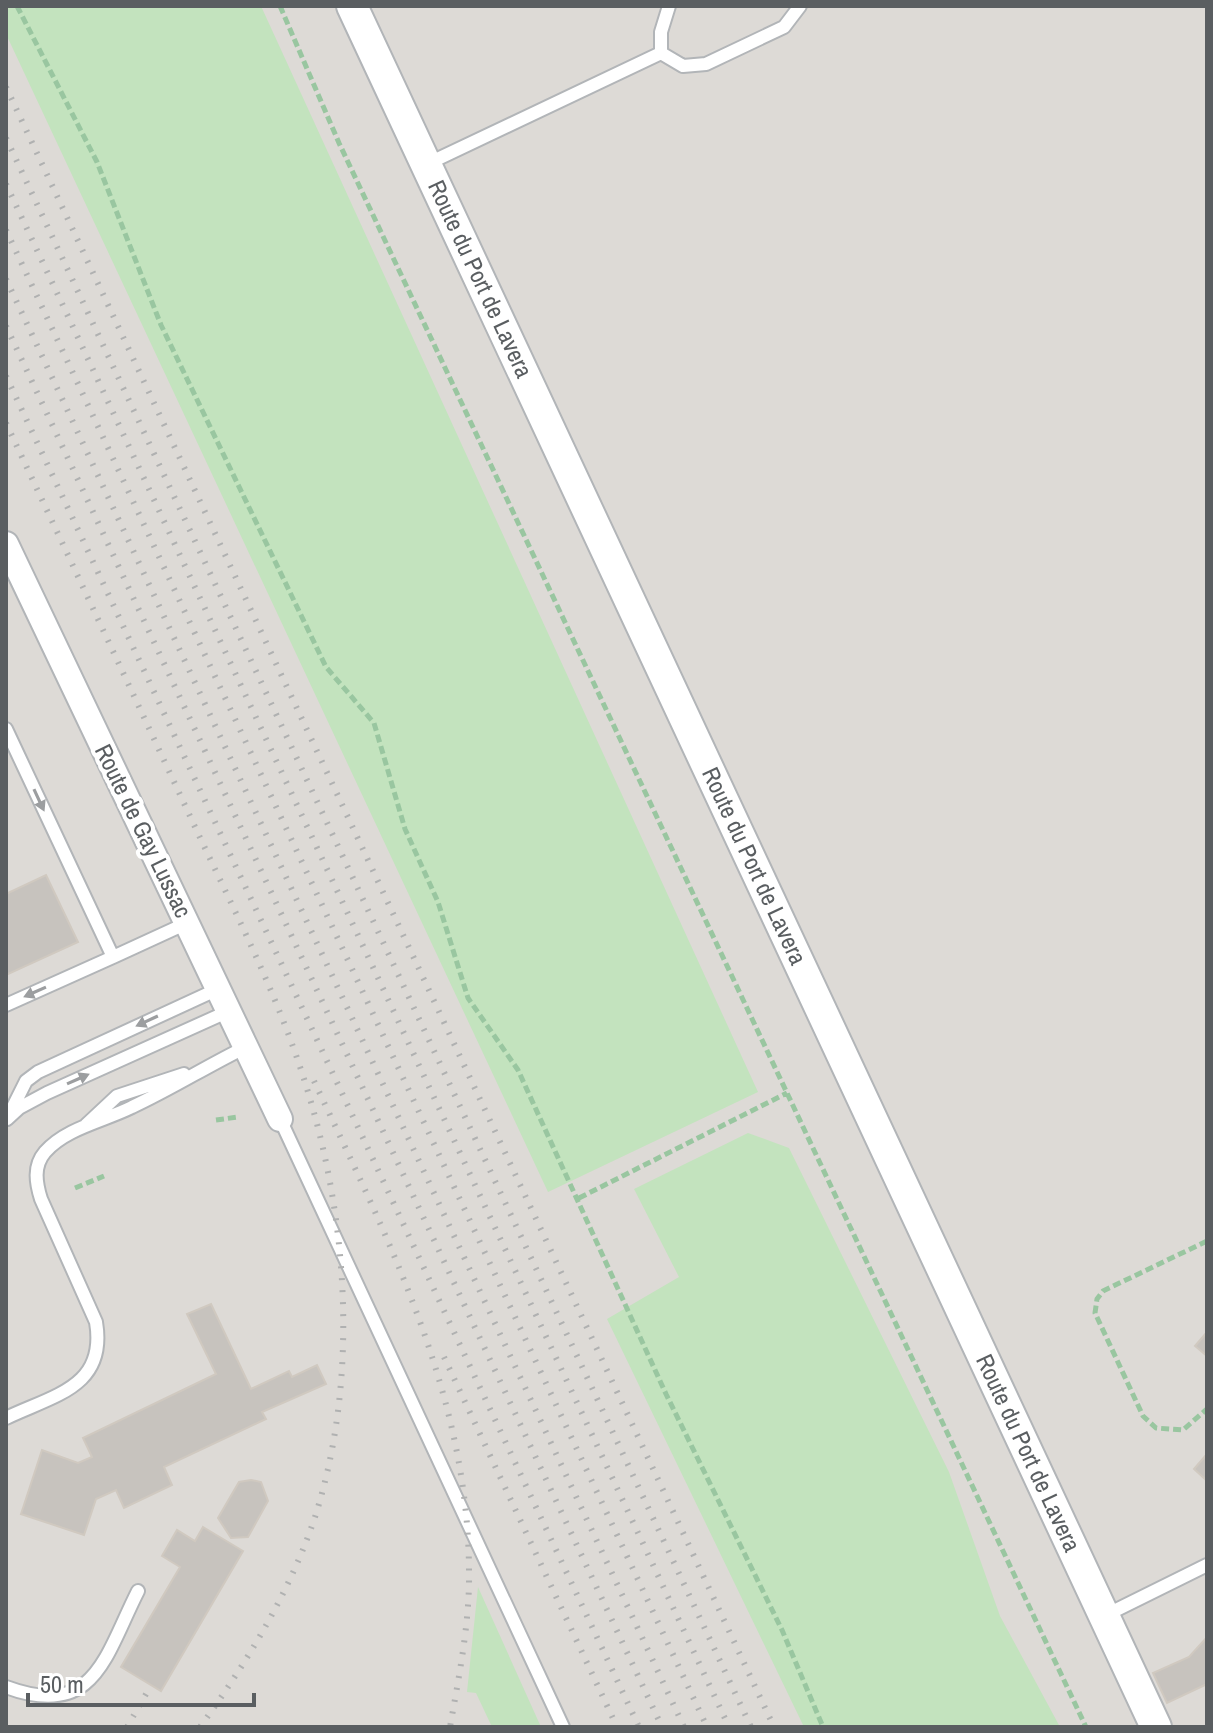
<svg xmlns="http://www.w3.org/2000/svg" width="1213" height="1733" font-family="'Archivo Narrow',sans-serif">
	<rect width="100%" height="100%" fill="#ece8e1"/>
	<path fill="#dddad6" d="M6,6H1207V1727H6Z"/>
	<path fill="#c3e3be" d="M6,6H261L758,1092L548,1192L6,34Z
		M748,1133L789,1148L949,1472L1000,1616L1060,1727H804L607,1319L679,1277L634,1189Z
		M478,1587L541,1727H492L476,1693L467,1692Z"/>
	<path fill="#c7c3be" stroke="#d0c9c0" stroke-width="2" d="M46,875L78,942L6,975V894Z
		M211,1304L251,1389L289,1371L292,1377L317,1365L326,1384L262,1412L266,1419L164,1467L172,1485L124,1508L116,1490L96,1499L84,1535L21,1514L42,1450L78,1463L92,1457L83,1438L216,1374L187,1314Z
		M1207,1332V1356L1195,1346Z
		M1207,1454V1481L1194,1469Z
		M251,1480L261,1482L268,1501L248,1537L231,1538L218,1518L239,1482Z
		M203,1527L243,1551L161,1691L121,1667L180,1567L162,1556L177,1530L195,1541Z
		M1207,1637V1684L1167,1703L1153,1673L1189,1657Z"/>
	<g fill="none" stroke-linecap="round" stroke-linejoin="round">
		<g stroke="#b2b5b8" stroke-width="16">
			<path id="service" d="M669,6L661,32V53L683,66L706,64L784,27L800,6
				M427,164L661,53
				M6,729L113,957L6,1005
				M113,957L187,923
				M218,989L38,1072L26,1081L7,1119L19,1108L47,1093L229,1011
				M280,1119L563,1727
				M86,1125L117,1096L184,1074
				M6,1418C54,1395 107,1387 96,1322L41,1199C36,1183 33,1166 45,1152C66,1128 104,1121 132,1107C171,1089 207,1066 246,1047
				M1104,1616L1207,1565
				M6,1687C95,1720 105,1656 138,1591"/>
		</g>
		<g stroke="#b2b5b8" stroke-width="28">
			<path id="minor" d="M6,544L280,1119"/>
		</g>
		<g stroke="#b2b5b8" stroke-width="34">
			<path id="tertiary" d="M352,6L1156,1727"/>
		</g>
		<path stroke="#99c6a0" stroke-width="5" stroke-dasharray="8 4" stroke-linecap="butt" d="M17,6L97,162L161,325L326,667L374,723L405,829L438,902L468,998L518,1070L666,1394L782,1630L823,1727
			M280,6L339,143L1086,1727
			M216,1120L238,1117
			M75,1188L104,1176
			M579,1198L787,1093
			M1207,1241L1103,1291L1097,1299L1095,1313L1143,1416L1156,1428L1183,1430L1207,1409"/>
		<use href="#service" stroke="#fff" stroke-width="12"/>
		<use href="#minor" stroke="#fff" stroke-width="24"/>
		<use href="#tertiary" stroke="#fff" stroke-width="30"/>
		<path stroke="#b0b1b1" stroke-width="6" stroke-dasharray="2 10" stroke-linecap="butt" d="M6,87L774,1727
			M6,138L751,1727
			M6,184L729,1727
			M6,230L707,1727
			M6,279L684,1727
			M6,326L662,1727
			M6,376L639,1727
			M6,423C67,553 128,683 189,814C231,905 279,995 308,1092C349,1227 358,1382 315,1517C290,1592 246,1664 200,1727
			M314,1081C387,1237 468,1393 469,1570C470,1622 459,1676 450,1727
			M444,1357L617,1727
			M127,1727L149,1689"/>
	</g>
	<defs><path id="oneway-solid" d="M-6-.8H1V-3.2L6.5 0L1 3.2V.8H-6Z" transform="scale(2)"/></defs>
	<g fill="#9c9ea0">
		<use href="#oneway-solid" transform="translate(39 800) rotate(65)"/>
		<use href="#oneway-solid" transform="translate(35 992) rotate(156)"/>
		<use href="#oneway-solid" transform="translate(147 1021) rotate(155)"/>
		<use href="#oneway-solid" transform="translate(78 1079) rotate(-24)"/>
	</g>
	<g text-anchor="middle" stroke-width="8" stroke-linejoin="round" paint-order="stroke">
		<g font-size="24" fill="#5a5e61" stroke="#fff">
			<text transform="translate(480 279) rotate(65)" y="8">Route du Port de Lavera</text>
			<text transform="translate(143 831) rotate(64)" y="8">Route de Gay Lussac</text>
			<text transform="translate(754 866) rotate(65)" y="8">Route du Port de Lavera</text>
			<text transform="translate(1028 1453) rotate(65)" y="8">Route du Port de Lavera</text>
		</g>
	</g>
	<rect width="1213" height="1733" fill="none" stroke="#5a5e61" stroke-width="16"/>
	<path d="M28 1693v12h226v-12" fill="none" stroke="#5a5e61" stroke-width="4"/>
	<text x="40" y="1693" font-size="24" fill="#5a5e61" stroke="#ffffff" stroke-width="6" paint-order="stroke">50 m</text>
</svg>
